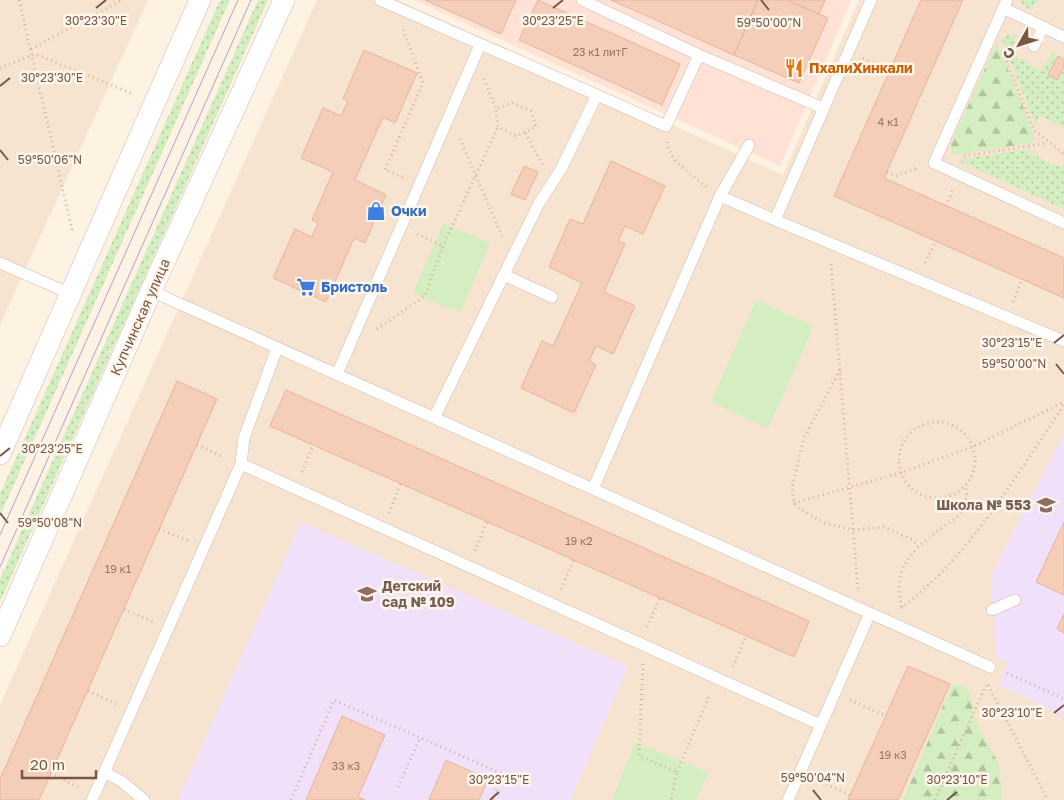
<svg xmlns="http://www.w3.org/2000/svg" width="1064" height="800" font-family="'Golos Text',sans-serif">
	<defs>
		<pattern id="grass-dots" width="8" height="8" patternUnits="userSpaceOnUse" patternTransform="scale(1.25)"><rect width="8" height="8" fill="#d4edc1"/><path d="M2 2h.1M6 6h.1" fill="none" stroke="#b1c39f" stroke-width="1.8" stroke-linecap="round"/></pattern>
		<pattern id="forest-firs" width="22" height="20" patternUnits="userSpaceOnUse" patternTransform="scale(1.25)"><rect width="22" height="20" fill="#d4edc1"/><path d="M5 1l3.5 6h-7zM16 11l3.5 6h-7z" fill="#b1c39f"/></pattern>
	</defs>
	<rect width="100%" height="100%" fill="#fef2e3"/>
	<path fill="#f6e4d1" d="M0,0H148L0,325Z
		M317,0H397L783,175L859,0H1064V800H0V705Z"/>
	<path fill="#ffe1d6" d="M414,0H851L780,166Z"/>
	<path fill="#f0e0fa" d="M1064,433V717L999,685L1008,663L996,657L991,576Z
		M301,522L628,666L571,800H178Z"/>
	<path fill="url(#grass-dots)" d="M220,0H230L0,516V494Z
		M258,0H268L0,602V579Z
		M1019,0H1038L1030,11Z
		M1007,35H1017L1009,54L1041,70L1052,53L1057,56L1047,75L1057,81L1064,69V128L1039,115L1036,126L1001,38Z
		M1030,149L1028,153L1062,168L1064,164V209L957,160Z"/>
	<path fill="url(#forest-firs)" d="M997,42L1034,134L1033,143L952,155L951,143Z
		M952,685L966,686L972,698L973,712L978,726L999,764L1002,800H903Z"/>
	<path fill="#d4edc1" d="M443,223L490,243L460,313L413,293Z
		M756,300L814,326L768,428L711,402Z
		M635,742L708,772L697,800H612Z"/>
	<path fill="#f5ceb9" stroke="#e9b498" d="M425,0H516L501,34Z
		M538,0L680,64L662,105L519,40Z
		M611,0H758L734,55Z
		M758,0H787L828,18L799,83L734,55Z
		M787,0H825L819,14Z
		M921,0H963L884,178L1064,258V298L834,196Z
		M364,50L417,73L395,123L383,117L355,180L386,195L365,243L354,238L326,302L273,278L295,229L312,237L318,223L312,220L333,172L301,158L323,108L341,116L348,101L343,99Z
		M1058,56L1064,59V67L1057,80L1048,75Z
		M611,161L665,186L643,234L625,226L618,241L625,244L604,292L635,306L613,354L596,346L589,361L596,365L574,413L521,388L542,341L553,346L582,283L549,267L570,219L583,224Z
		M524,166L538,172L525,200L511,194Z
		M177,381L217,399L39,800H0V779Z
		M286,390L809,621L794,657L270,426Z
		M1064,522V595L1036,582Z
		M1064,614V633L1057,629Z
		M908,666L950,684L898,800H848Z
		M342,716L385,735L358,797L365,800H306Z
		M446,760L488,779L479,800H429Z"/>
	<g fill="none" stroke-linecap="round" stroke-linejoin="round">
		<g stroke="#d2bbab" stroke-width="12">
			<path id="service" d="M380,0L597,95
				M582,0L699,55L823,108
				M871,0L775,220L1064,341
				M1007,0L934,163L1064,223
				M1003,8L1064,37
				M1034,46L1043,27
				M749,145L720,196L775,220
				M0,263L71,294
				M504,275L552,297
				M151,291L990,667
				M337,374L480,45
				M434,418L538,205L561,169L597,95L666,126L699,55
				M241,464L244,438L277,348
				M593,489L720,196
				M992,610L1015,600
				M104,772L121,781L144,800
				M92,800L241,464L821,725
				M788,800L870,613"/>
		</g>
		<g stroke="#d2bbab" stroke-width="22">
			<path id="minor" d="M0,454L200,0
				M0,636L151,291L284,0"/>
		</g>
		<path stroke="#dab29c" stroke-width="3" stroke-dasharray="1 4" stroke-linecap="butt" d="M19,0L72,230
			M31,49L122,0
			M1003,52L1034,130L1064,154
			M863,58L890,71
			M0,68L35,54L131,93
			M484,79L496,109
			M512,103L531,111L536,127L516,136L498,127L496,109Z
			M525,133L543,165
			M460,139L502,236
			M667,142C669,161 693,176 707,187
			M964,156L1048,143
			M887,172L896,176L917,168
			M403,177L385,170L423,83L403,29
			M946,206L953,190
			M378,213L386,216
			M417,234L443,246
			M925,263L936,241
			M831,264L858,589
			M1013,302L1022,279
			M377,329L425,296L443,246L498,127
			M840,370L804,438L792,487L794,503L800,509L824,523L854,530L884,527L913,540L918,546
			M899 460a38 38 0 1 1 76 0a38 38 0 1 1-76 0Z
			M197,445L224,457
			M302,472L313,445
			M794,503L900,473L972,447L1064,402
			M389,513L401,483
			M159,529L189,541
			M475,551L487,522
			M561,589L574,560
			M902,607C889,565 919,545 949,523C955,519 963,513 965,506C967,500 966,492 967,486
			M901,608C970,557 1016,475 1064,405
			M124,609L153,622
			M647,627L660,598
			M643,664L639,756L677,772L671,800
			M733,667L746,636
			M1007,673L1064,699
			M988,685L1048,800
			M88,691L116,704
			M850,700L886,716
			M677,772L710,694
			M50,774L79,787
			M817,780L850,795
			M398,787L420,738
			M291,800L334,700L503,774L492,800
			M935,800L986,685"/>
		<use href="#service" stroke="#fff" stroke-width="11"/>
		<use href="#minor" stroke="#fff" stroke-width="21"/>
		<path stroke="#b4a1c8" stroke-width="1" d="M0,535L238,0
			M0,567L251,0"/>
	</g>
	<path fill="none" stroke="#785747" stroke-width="2" d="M761,0L769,10M96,8L106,0M553,8L563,0M0,86L10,78M0,150L8,160M1054,343L1064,335M1056,364L1064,374M0,456L10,448M0,513L8,523M1054,713L1064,705M813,790L821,800M490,800L499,792M947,800L957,792"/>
	<defs>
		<g id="restaurant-bare" transform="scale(1.5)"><path d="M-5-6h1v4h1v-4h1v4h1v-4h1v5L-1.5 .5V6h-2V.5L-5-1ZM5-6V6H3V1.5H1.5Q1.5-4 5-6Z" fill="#e8710a" stroke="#fff6eb" stroke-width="2.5" paint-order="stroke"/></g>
		<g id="shop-bare" transform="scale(1.5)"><path d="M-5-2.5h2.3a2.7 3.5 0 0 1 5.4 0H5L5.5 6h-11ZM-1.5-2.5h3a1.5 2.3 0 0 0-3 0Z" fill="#3f7fe0" stroke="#fff6eb" stroke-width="2.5" paint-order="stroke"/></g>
		<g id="supermarket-bare" transform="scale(1.5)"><path d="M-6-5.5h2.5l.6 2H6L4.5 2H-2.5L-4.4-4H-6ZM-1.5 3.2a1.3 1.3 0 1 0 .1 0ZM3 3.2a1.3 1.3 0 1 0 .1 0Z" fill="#3f7fe0" stroke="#fff6eb" stroke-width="2.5" paint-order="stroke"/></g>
		<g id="school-bare" transform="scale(1.5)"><path d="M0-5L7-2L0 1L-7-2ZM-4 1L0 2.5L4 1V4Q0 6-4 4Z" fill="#8d6e63" stroke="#fff6eb" stroke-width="2.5" paint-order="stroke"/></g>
	</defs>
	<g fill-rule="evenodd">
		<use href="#restaurant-bare" x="794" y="68"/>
		<use href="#shop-bare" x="376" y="211"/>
		<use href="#supermarket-bare" x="306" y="287"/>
		<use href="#school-bare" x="1046" y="505"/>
		<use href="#school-bare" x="367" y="594"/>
	</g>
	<g text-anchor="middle" stroke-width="5" stroke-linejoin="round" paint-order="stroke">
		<g font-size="11" fill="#977564">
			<text x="600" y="56">23 к1 литГ</text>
			<text x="888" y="126">4 к1</text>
			<text x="579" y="545">19 к2</text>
			<text x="118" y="573">19 к1</text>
			<text x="893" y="759">19 к3</text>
			<text x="346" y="770">33 к3</text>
		</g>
		<g font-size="14" font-weight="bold" fill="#c56008" stroke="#fff6eb" text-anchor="start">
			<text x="809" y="73">ПхалиХинкали</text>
		</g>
		<g font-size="14" font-weight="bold" fill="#366cbe" stroke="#fff6eb" text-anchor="start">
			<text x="391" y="216">Очки</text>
			<text x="321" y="292">Бристоль</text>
		</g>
		<g font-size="14" fill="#785747" stroke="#fff6eb">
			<text transform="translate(140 317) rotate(-66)" y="5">Купчинская улица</text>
		</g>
		<g font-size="14" font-weight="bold" fill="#785e54" stroke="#fff6eb" text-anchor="end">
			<text x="1031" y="510">Школа № 553</text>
			<text x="382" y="591" text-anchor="start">Детский<tspan x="382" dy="16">сад № 109</tspan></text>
		</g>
	</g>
	<g font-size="12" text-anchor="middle" fill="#785747" stroke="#fff6eb" stroke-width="5" stroke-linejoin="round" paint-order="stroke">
		<text x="96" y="25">30°23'30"E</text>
		<text x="553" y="25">30°23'25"E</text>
		<text x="769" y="27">59°50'00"N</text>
		<text x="52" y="82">30°23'30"E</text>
		<text x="50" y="164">59°50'06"N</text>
		<text x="1012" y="347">30°23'15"E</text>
		<text x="1014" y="368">59°50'00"N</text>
		<text x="52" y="453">30°23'25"E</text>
		<text x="50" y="527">59°50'08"N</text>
		<text x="1012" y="717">30°23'10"E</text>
		<text x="813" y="782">59°50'04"N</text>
		<text x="499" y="784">30°23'15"E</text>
		<text x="957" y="784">30°23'10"E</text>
	</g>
	<g transform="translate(1019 45) rotate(231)" stroke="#fff6eb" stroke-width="4" paint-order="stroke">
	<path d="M0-4L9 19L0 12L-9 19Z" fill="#785747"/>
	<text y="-8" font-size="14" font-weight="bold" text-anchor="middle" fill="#785747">С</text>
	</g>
	<path d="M22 770v8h74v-8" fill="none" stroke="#785747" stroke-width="2.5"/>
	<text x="30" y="770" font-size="15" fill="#785747" stroke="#fff6eb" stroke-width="4" paint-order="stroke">20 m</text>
</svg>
